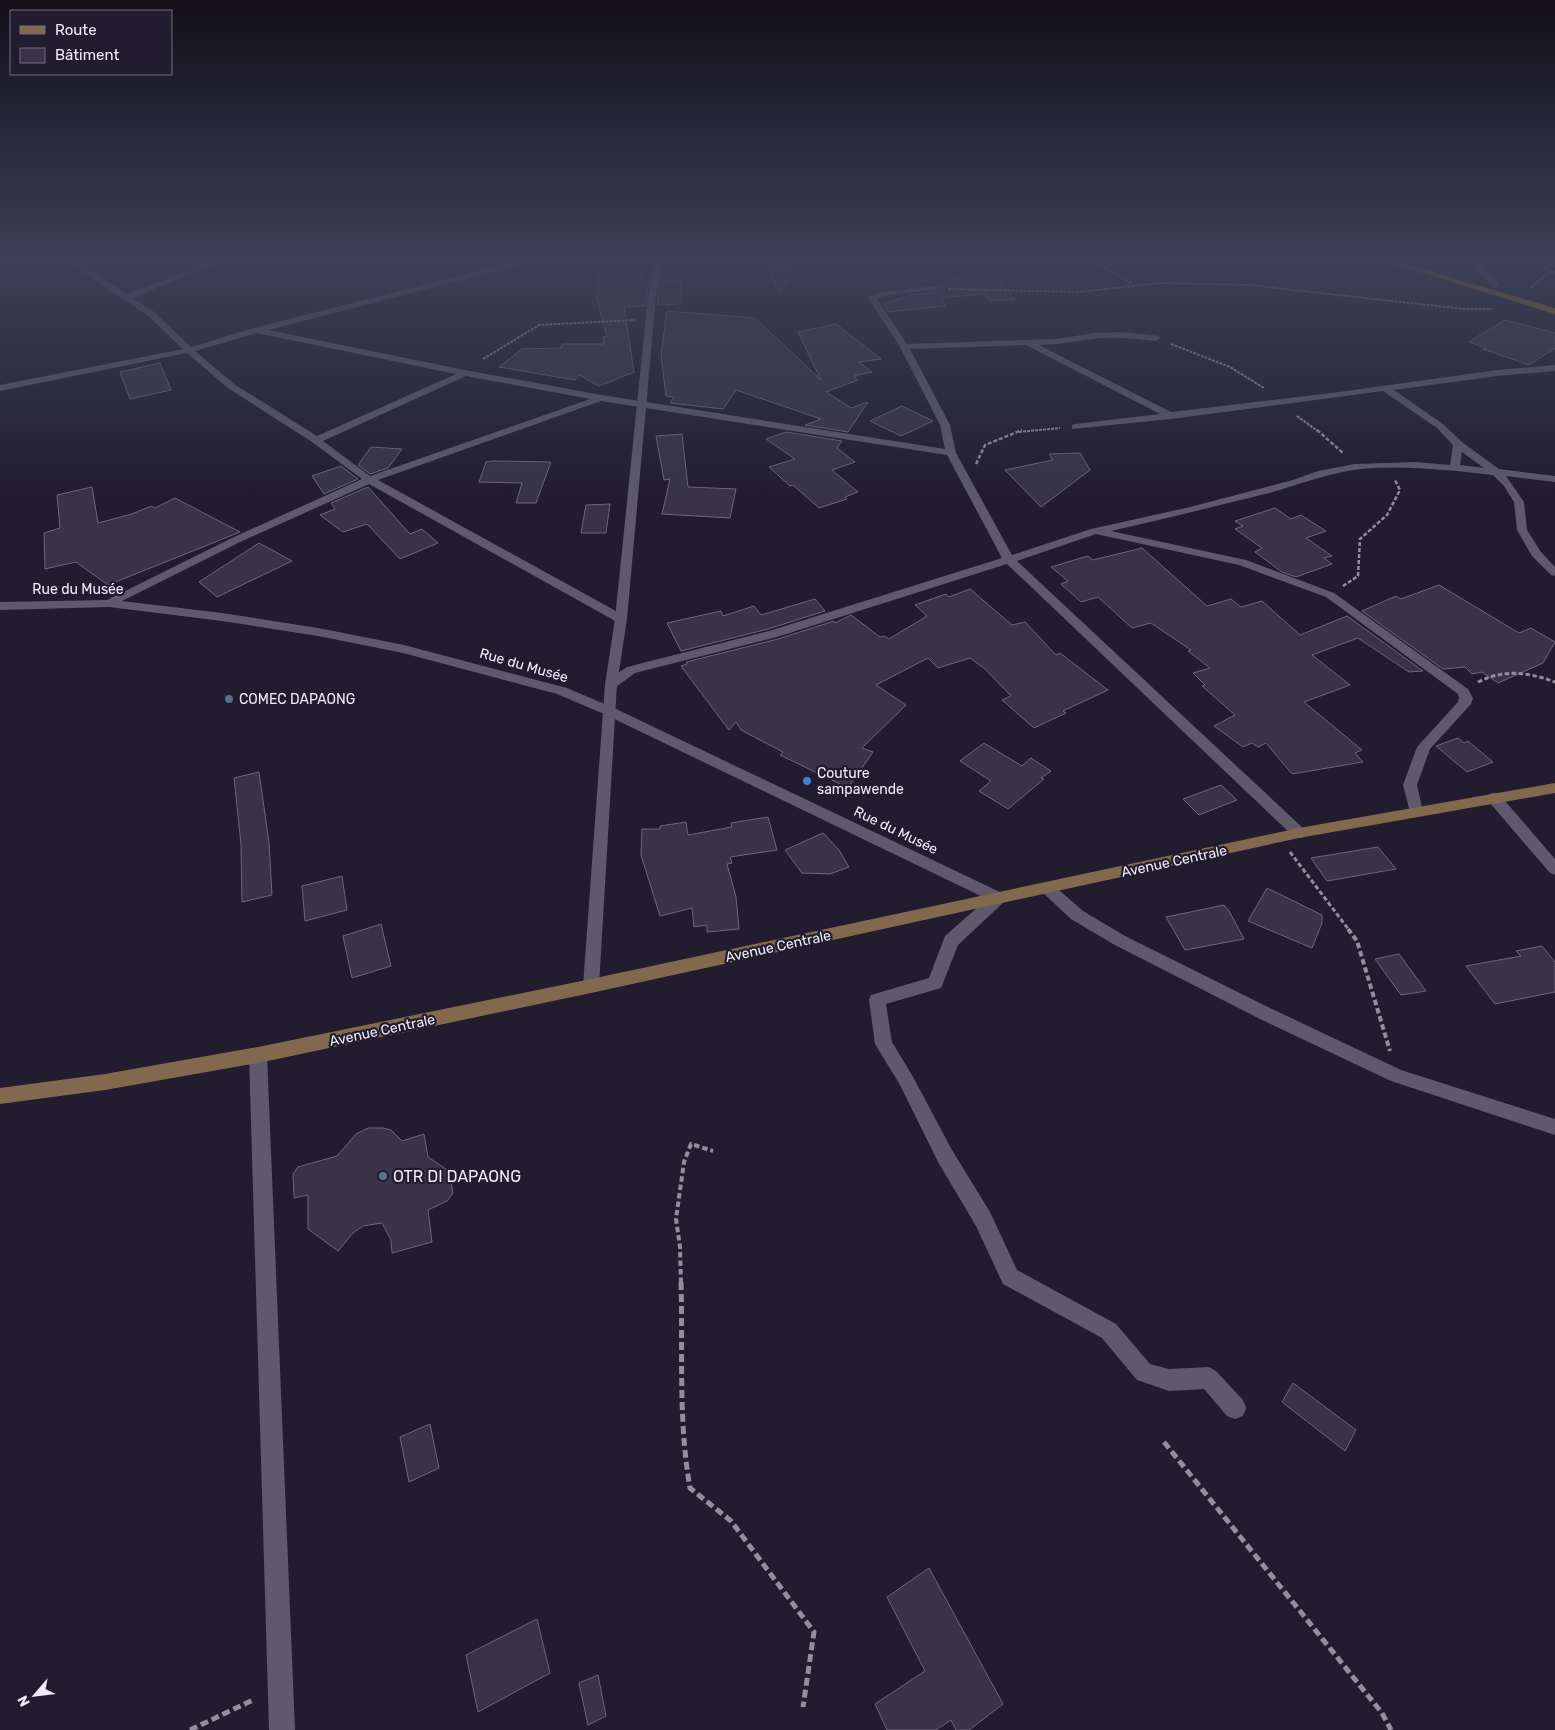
<svg xmlns="http://www.w3.org/2000/svg" width="1555" height="1730" font-family="Rubik,sans-serif">
	<rect width="100%" height="100%" fill="#211c2e"/>
	<path fill="#383346" stroke="#6d677c" d="M774,258L799,260L779,292L767,267Z
		M988,268L1015,299L990,301L984,294L941,298L946,306L888,312L883,304L910,295L934,292L939,289L938,285Z
		M642,273V280H649L645,306L624,307L634,372L599,386L579,375L575,380L499,367L522,349L561,348L562,344H604L603,337H607L596,296L598,295V274Z
		M661,281H682L681,304L657,305Z
		M667,311L755,318L821,380L798,332L836,324L881,359L859,362L872,372L854,376L858,380L826,392L851,408L868,402L848,432L805,425L821,419L736,390L723,409L670,403L674,397L666,396L661,355Z
		M1505,320L1555,333V348L1529,365L1483,349L1486,348L1469,342Z
		M160,363L171,390L130,399L120,372Z
		M902,406L933,421L901,436L870,421Z
		M786,432L842,441L837,448L855,462L832,470L858,492L845,497L847,499L819,508L793,485L790,486L769,467L795,459L766,439Z
		M682,434L688,487L736,489L730,518L662,514L670,479L664,480L656,436Z
		M371,447L402,449L388,468L370,474L358,465Z
		M1080,453L1090,470L1041,507L1005,470L1053,460L1049,454Z
		M494,461L551,462L536,503H516L522,483L479,482L486,462Z
		M341,466L358,479L324,494L312,476Z
		M92,487L98,523L132,514L151,506L155,508L175,498L240,532L108,585L76,562L45,569L44,533L60,528L57,495Z
		M368,487L410,534L422,529L438,543L400,559L367,524L343,532L320,515L335,509L331,503Z
		M610,504L606,533H581L586,505Z
		M1275,508L1291,519L1301,515L1326,531L1306,538L1332,556L1324,558L1332,564L1296,577L1282,572L1255,552L1262,548L1235,529L1243,526L1235,521Z
		M259,543L292,561L217,597L199,582Z
		M1142,548L1207,606L1231,599L1241,607L1262,601L1300,635L1347,616L1423,671L1409,672L1358,638L1312,655L1350,685L1304,702L1362,750L1355,753L1363,762L1292,774L1266,743L1258,747L1252,743L1243,747L1214,726L1235,715L1202,686L1205,685L1193,673L1210,668L1188,651L1191,650L1151,623L1132,628L1098,597L1081,602L1061,584L1068,581L1051,567L1088,556L1093,560Z
		M1439,585L1519,633L1531,628L1555,642L1543,663L1498,683L1482,672L1472,674L1465,667L1443,669L1362,611L1396,596L1401,599Z
		M970,589L1012,625L1025,622L1056,655L1060,653L1108,690L1063,711L1066,713L1034,728L1002,700L1011,696L985,669L970,658L938,668L928,658L876,685L906,705L862,748L873,752L848,788L780,755L783,752L741,730L736,722L729,730L681,666L687,664L686,662L778,639L834,621L835,623L851,615L880,637L884,636L889,639L927,616L915,605L946,594L949,597Z
		M815,599L825,611L768,629L681,651L667,623L721,611L723,616L754,606L761,615Z
		M1458,738L1464,743L1468,741L1493,762L1467,772L1436,746Z
		M984,743L1022,766L1031,758L1051,771L1041,778L1044,779L1008,809L979,791L991,781L960,761Z
		M259,772L269,843L272,895L242,902L241,844L234,778Z
		M1221,785L1237,800L1199,815L1183,799Z
		M768,817L777,850L730,857L732,863L727,864L736,897L739,929L707,932V925L694,927L692,908L660,916L641,855L642,829H660V826L686,822L688,835L732,827L731,823Z
		M823,833L839,850L849,867L830,874L802,873L785,850Z
		M1378,847L1396,869L1327,881L1311,858Z
		M342,876L347,910L305,921L302,886Z
		M1267,888L1322,915V923L1312,948L1248,921Z
		M1224,905L1229,911L1244,939L1185,950L1166,917Z
		M381,924L391,966L352,978L343,936Z
		M1542,946L1555,962V992L1495,1004L1466,966L1521,956L1516,951Z
		M1399,954L1426,991L1401,995L1375,959Z
		M368,1128H383L391,1130L402,1141L424,1134L428,1157L449,1171L453,1193L447,1201L428,1210L432,1242L392,1253L391,1240L382,1223L363,1226L353,1233L338,1251L308,1229V1195L294,1198L293,1174L298,1167L337,1156L356,1134Z
		M1293,1383L1356,1430L1345,1451L1282,1402Z
		M430,1424L439,1468L409,1482L400,1437Z
		M929,1568L1003,1704L969,1730H956L951,1720L936,1730H887L875,1704L925,1671L887,1597Z
		M537,1619L550,1673L478,1712L466,1655Z
		M598,1675L606,1716L588,1725L579,1683Z"/>
	<g fill="none" stroke-linecap="round" stroke-linejoin="round">
		<path stroke="#928e9d" stroke-width="2" stroke-dasharray="3 1" stroke-linecap="butt" d="M1087,258L1133,284
			M1549,272H1555
			M1531,288L1549,272L1538,258
			M948,289L1079,292L1160,283L1249,285L1464,309H1492
			M1171,344L1230,367L1264,388
			M483,359L539,325L635,320
			M1297,416L1319,432
			M1019,432L1060,428"/>
		<path stroke="#928e9d" stroke-width="2.5" stroke-dasharray="4 2" stroke-linecap="butt" d="M1317,430L1343,453
			M976,464L985,445L1022,430
			M1343,586L1358,576L1360,539L1387,515L1400,490L1395,480"/>
		<path stroke="#928e9d" stroke-width="3" stroke-dasharray="4.5 2.5" stroke-linecap="butt" d="M1478,682C1504,669 1528,672 1555,682
			M1290,852L1349,930"/>
		<path stroke="#928e9d" stroke-width="4" stroke-dasharray="5.5 3" stroke-linecap="butt" d="M1348,929L1357,941L1390,1051
			M681,1283L680,1247L676,1219L684,1162L691,1144L713,1151"/>
		<path stroke="#928e9d" stroke-width="5" stroke-dasharray="8 4" stroke-linecap="butt" d="M681,1282C683,1351 678,1420 690,1488L731,1521L814,1632L803,1707
			M1164,1442L1382,1713L1391,1730
			M190,1730L255,1699"/>
		<path fill="#5e596d" fill-rule="evenodd" d="M62,258H71L127,294L220,258H230L133,298L153,311L191,347L254,328L528,258H540L539,260L268,330L465,370L602,395L945,449L940,425L900,347L868,298L869,296L882,292L936,286L937,288L933,290L884,296L877,299L907,344L1056,339L1094,333L1122,332L1159,336L1160,338L1156,341C1135,339 1114,336 1093,339C1075,341 1057,345 1039,345L1171,412L1332,393L1497,370L1555,365V371L1497,376L1394,390L1443,424L1462,442L1499,469L1555,476V482L1506,476L1524,502L1527,530L1541,552L1555,567V576L1551,575L1532,556L1517,530L1514,502L1504,486L1493,475C1447,470 1399,464 1353,470C1324,475 1297,485 1269,493C1217,506 1164,519 1111,531L1246,560L1334,593L1468,689L1473,698L1471,704L1430,749L1417,785L1423,812L1421,816L1416,817L1411,816L1403,785L1417,747L1458,702L1459,698L1458,694L1326,597L1239,565L1096,534L1017,561L1304,829L1306,833L1304,837L1299,838L1294,837L1007,564L777,637L635,673L616,687H606L605,684L606,681L627,667L769,631L1002,558L947,455L601,401L378,480L625,616L627,619L625,622H617L369,484L240,542L122,601L222,613L318,628L404,645L567,688L614,708L1004,894L1007,898L1004,902L958,945L941,988L886,1004L892,1042L912,1075L952,1150L990,1212L1017,1270L1116,1324L1150,1364L1169,1369L1209,1367L1216,1371L1243,1400L1246,1408L1243,1416L1235,1419L1227,1416L1204,1389L1169,1391L1137,1380L1102,1338L1003,1284L976,1226L938,1162L900,1085L878,1049L875,1044L869,1000L871,995L929,978L945,936L987,899L604,714L557,694L403,653L318,636L222,621L109,607L0,610V602L107,600L232,538L362,479L312,442L228,388L187,353L0,391V385L183,349L147,315ZM257,333L456,374L317,436L234,384L195,351ZM1026,345L1160,414L1075,424L1072,425V429L1171,419L1383,391L1437,428L1453,445L1450,465L1416,462L1355,464L1318,471L1293,480L1190,507L1091,529L1012,555L956,453L950,425L910,349ZM466,376L590,399L370,476L323,441ZM1462,452L1484,468L1460,465Z
			M1465,258H1473L1499,283V287H1493Z
			M1494,793L1499,794L1555,859V875L1550,873L1489,802L1487,798L1489,794Z
			M1047,882L1052,884L1083,911L1125,936L1270,1008L1401,1070L1555,1119V1135L1391,1081L1258,1018L1113,944L1071,919L1042,892L1039,888L1042,884Z
			M258,1047L264,1050L267,1055L295,1730H269L249,1055L252,1050Z"/>
		<path fill="#5e596d" fill-rule="evenodd" d="M656,258H664L656,296L627,619L617,684L599,986L597,991L591,993L585,991L583,986L605,684L615,619L648,296Z"/>
		<path fill="#82684c" fill-rule="evenodd" d="M1555,783V793L1299,838L591,993L258,1063L105,1090L0,1104V1088L105,1074L258,1047L591,979L1299,828Z"/>
		<path fill="#bd8216" fill-rule="evenodd" d="M1374,258H1385L1555,308V314Z"/>
	</g>
	<linearGradient id="sky" x2="0" y2="1"><stop stop-color="#120f19"/><stop offset="0.52" stop-color="#3d4057"/><stop offset="1" stop-color="#3d4057" stop-opacity="0"/></linearGradient>
	<rect width="1555" height="500" fill="url(#sky)"/>
	<g fill="#5c6f8a" stroke="#211c2e" stroke-width="2">
		<circle cx="229" cy="699" r="5"/>
		<circle cx="383" cy="1176" r="5"/>
	</g>
	<circle fill="#3f7fe0" stroke="#211c2e" stroke-width="2" cx="807" cy="781" r="5"/>
	<g text-anchor="middle" stroke-width="4.5" stroke-linejoin="round" paint-order="stroke">
		<g font-size="14" fill="#efecf8" stroke="#211c2e">
			<text x="78" y="594">Rue du Musée</text>
			<text transform="translate(524 665) rotate(16)" y="5">Rue du Musée</text>
			<text transform="translate(896 830) rotate(26)" y="5">Rue du Musée</text>
			<text transform="translate(1174 861) rotate(-12)" y="5">Avenue Centrale</text>
			<text transform="translate(778 946) rotate(-12)" y="5">Avenue Centrale</text>
			<text transform="translate(382 1030) rotate(-12)" y="5">Avenue Centrale</text>
		</g>
		<g font-size="14" fill="#efecf8" stroke="#211c2e" text-anchor="start">
			<text x="239" y="704">COMEC DAPAONG</text>
			<text x="817" y="778">Couture<tspan x="817" dy="16">sampawende</tspan></text>
		</g>
		<g font-size="16" fill="#efecf8" stroke="#211c2e" text-anchor="start">
			<text x="393" y="1182">OTR DI DAPAONG</text>
		</g>
	</g>
	<rect x="10" y="10" width="162" height="65" fill="#211c2e" stroke="#736f7f"/>
	<rect x="20" y="26" width="25" height="8" fill="#82684c" stroke="#736f7f"/>
	<text x="55" y="35" font-size="15" fill="#efecf8">Route</text>
	<rect x="20" y="48" width="25" height="15" fill="#383346" stroke="#736f7f"/>
	<text x="55" y="60" font-size="15" fill="#efecf8">Bâtiment</text>
	<g transform="translate(35 1695) rotate(242)" stroke="#211c2e" stroke-width="4" paint-order="stroke">
	<path d="M0-4L9 19L0 12L-9 19Z" fill="#efecf8"/>
	<text y="-8" font-size="14" font-weight="bold" text-anchor="middle" fill="#efecf8">N</text>
	</g>
</svg>
